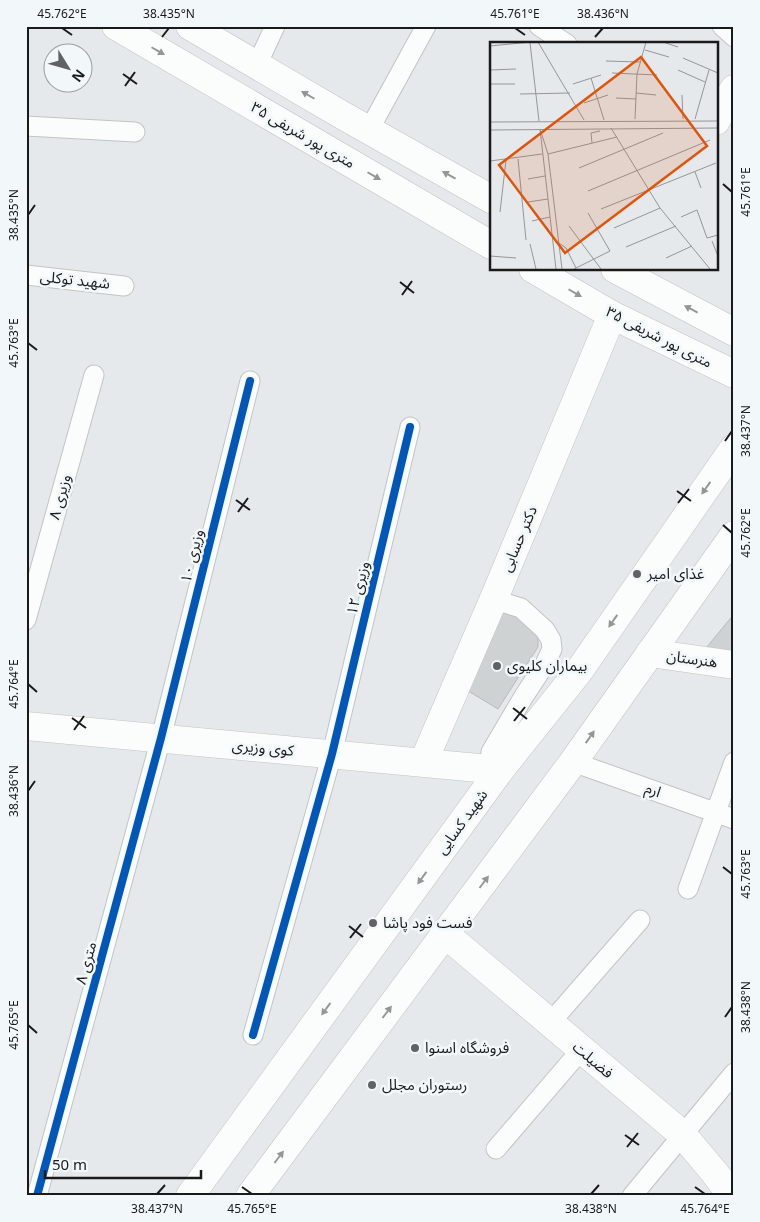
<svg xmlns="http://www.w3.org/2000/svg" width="760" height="1222" font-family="'Noto Sans','Noto Sans Arabic',sans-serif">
	<rect width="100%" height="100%" fill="#e6e9eb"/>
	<path fill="#cfd2d3" stroke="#b8babb" d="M507,611L528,619L535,629L538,636V647L498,709L460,686L495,615Z
		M734,614V655L702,653Z"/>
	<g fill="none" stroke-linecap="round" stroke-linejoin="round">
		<g stroke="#c1c4c5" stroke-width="21">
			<path id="street" d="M539,26L567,44
				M722,26L734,37
				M257,65L275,26
				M26,126L135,132
				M369,130L426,26
				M26,275L124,286
				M492,603H505L521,608L545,630L551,640L552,649L545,664L524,696L491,752C489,762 490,770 493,779
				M26,620L94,375
				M573,762L734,819
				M688,889L734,762
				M550,1023L640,920
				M253,1035L332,754L410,427
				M496,1149L581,1050
				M37,1196L161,738L250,381
				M632,1196L734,1073"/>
		</g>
		<g stroke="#c1c4c5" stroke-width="29">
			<path id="secondary" d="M116,26L491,245
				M190,26L342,115L491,199
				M716,121L726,101L734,89
				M533,269L612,315L734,374
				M615,269L734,332
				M650,653L734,665
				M26,726L500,770
				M423,763L498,589L612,315
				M445,934L682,1134L714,1172L732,1196"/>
		</g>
		<g stroke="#c1c4c5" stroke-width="29">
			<path id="primary" d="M190,1196L500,770L579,671L734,448
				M250,1196L573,762L734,535"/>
		</g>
		<use href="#street" stroke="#fbfcfc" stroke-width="19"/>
		<use href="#secondary" stroke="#fbfcfc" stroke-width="28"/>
		<use href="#primary" stroke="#fbfcfc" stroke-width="28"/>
		<g stroke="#f2f7f9" stroke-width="11">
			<path id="cycleway" d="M253,1035L332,754L410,427
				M37,1196L161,738L250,381"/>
		</g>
		<use href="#cycleway" stroke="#0057b8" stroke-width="8"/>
	</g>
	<defs><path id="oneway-solid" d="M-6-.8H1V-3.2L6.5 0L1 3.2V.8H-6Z" transform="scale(1.25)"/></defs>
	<g fill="#959697">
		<use href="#oneway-solid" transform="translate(158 51) rotate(30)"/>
		<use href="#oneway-solid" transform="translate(308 95) rotate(-150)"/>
		<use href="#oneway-solid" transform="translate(449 175) rotate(-151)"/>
		<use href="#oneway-solid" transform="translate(374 176) rotate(30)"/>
		<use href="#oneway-solid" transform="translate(575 293) rotate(30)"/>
		<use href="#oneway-solid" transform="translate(691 309) rotate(-152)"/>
		<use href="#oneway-solid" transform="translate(706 488) rotate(125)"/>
		<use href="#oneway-solid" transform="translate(613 621) rotate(125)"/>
		<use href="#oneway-solid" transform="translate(590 737) rotate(-55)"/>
		<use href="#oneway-solid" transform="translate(422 878) rotate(126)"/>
		<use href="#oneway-solid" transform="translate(484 882) rotate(-53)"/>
		<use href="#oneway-solid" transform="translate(326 1009) rotate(126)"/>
		<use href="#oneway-solid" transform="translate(387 1012) rotate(-53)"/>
		<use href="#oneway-solid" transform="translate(279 1157) rotate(-53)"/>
	</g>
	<path fill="none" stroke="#181a1b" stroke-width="2" d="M62,28L72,35M515,28L525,35M162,37L169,28M595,37L603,28M123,74L137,84M125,86L135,72M723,184L732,192M28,215L35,205M400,282L414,293M402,295L412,281M28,343L37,350M725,441L732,431M677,491L691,501M236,500L250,510M678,503L689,489M238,512L248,498M723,525L732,533M28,684L37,692M513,708L527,719M72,718L86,728M514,721L525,707M74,730L84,716M28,791L35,781M723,867L732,874M349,926L363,937M350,938L361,924M725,1017L732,1007M28,1025L37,1033M625,1135L639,1145M627,1147L638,1133M242,1187L252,1194M695,1187L705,1194M157,1194L165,1185M591,1194L599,1185"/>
	<g fill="#606264" stroke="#f2f7f9" stroke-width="2">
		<circle cx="637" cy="574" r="5"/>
		<circle cx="497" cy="666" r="5"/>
		<circle cx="373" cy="923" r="5"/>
		<circle cx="415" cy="1048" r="5"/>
		<circle cx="372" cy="1085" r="5"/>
	</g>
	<g text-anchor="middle" stroke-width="5" stroke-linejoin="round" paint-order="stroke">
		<g font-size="15" fill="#181a1b" stroke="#f2f7f9">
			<text transform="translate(303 135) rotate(30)" y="5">۳۵ متری پور شریفی</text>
			<text transform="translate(75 280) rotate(6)" y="5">شهید توکلی</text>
			<text transform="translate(659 337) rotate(27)" y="5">۳۵ متری پور شریفی</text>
			<text transform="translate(60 497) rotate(-75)" y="5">وزیری ۸</text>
			<text transform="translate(519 539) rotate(-67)" y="5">دکتر حسابی</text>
			<text transform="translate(192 556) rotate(-76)" y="5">وزیری ۱۰</text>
			<text transform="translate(358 588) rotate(-76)" y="5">وزيری ۱۲</text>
			<text transform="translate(692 659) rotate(8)" y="5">هنرستان</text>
			<text transform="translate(263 748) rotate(5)" y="5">کوی وزیری</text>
			<text transform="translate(653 790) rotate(20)" y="5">ارم</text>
			<text transform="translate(462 822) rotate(-54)" y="5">شهید کسایی</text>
			<text transform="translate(86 963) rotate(-75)" y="5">متری ۸</text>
			<text transform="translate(593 1060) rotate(40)" y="5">فضیلت</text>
		</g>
		<g font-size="15" fill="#181a1b" stroke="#f2f7f9" text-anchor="start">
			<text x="647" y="579">غذای امیر</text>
			<text x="507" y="671">بیماران کلیوی</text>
			<text x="383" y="928">فست فود پاشا</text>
			<text x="425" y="1053">فروشگاه اسنوا</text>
			<text x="382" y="1090">رستوران مجلل</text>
		</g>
	</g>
	<g transform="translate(490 42)">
		<rect width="228" height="228" fill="#e6e9eb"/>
		<path fill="none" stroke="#949698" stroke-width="1" d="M48,0L94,78M173,0L188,5M40,1L49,79M0,4L41,0M155,8L179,15M193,16L228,31M116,19L150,20M0,28L26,27M188,28L215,40M122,31L167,33M101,36L114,78M0,42H25M83,42L111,33M146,51L166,53M30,52L80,51M192,53L193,77M126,56L146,57M94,61L118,53M145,77L147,32L156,0M205,77L219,28M0,80L228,79M121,86L170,166L220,227M50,87L58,112L72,227M50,87L66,227M0,88L228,86M102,101L101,91L110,89M58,112L127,95M28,117L36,198M0,119L52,112M89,126L173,91M205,130L211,146M38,137L55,134M98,149L220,98M38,160L58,157M111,167L226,121M10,170L16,118M191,175L207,168L217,196L228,193M42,179L60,175M79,184L111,227M124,186L170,166M222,199L228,214M69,201L76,206L86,226M40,202L46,227M136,205L186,184M0,214L26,216M176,216L202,204M84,227L120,209L98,171"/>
		<path fill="#de560d" fill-opacity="0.15" stroke="#de560d" stroke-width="2.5" d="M151,15L217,104L75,211L9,123Z"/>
		<rect width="228" height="228" fill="none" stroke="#181a1b" stroke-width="2.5"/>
	</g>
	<rect width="760" height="1222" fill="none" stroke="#f2f7f9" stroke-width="55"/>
	<g transform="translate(68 68) rotate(127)"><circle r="24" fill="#f2f7f9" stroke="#9b9fa0"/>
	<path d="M0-4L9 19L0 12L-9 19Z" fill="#606264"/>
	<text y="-8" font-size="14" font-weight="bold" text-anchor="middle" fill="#181a1b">N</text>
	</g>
	<path d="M45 1170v8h156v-8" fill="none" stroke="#181a1b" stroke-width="2.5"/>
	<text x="52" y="1170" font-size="15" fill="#181a1b" stroke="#f2f7f9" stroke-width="4" paint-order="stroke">50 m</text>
	<rect x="28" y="28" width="704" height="1166" fill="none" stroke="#181a1b" stroke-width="2"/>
	<g font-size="12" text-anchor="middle" fill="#181a1b">
		<text x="62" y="18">45.762°E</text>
		<text x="169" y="18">38.435°N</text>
		<text x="515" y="18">45.761°E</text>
		<text x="603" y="18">38.436°N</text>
		<text transform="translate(746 192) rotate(-90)" y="4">45.761°E</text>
		<text transform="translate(14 215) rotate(-90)" y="4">38.435°N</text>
		<text transform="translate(14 343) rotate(-90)" y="4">45.763°E</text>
		<text transform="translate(746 431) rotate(-90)" y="4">38.437°N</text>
		<text transform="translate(746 533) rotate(-90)" y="4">45.762°E</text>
		<text transform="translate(14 684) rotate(-90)" y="4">45.764°E</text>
		<text transform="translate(14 791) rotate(-90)" y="4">38.436°N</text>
		<text transform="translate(746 874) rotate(-90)" y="4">45.763°E</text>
		<text transform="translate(746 1007) rotate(-90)" y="4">38.438°N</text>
		<text transform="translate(14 1025) rotate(-90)" y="4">45.765°E</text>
		<text x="157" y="1213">38.437°N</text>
		<text x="252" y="1213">45.765°E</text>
		<text x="591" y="1213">38.438°N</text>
		<text x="705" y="1213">45.764°E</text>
	</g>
</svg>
